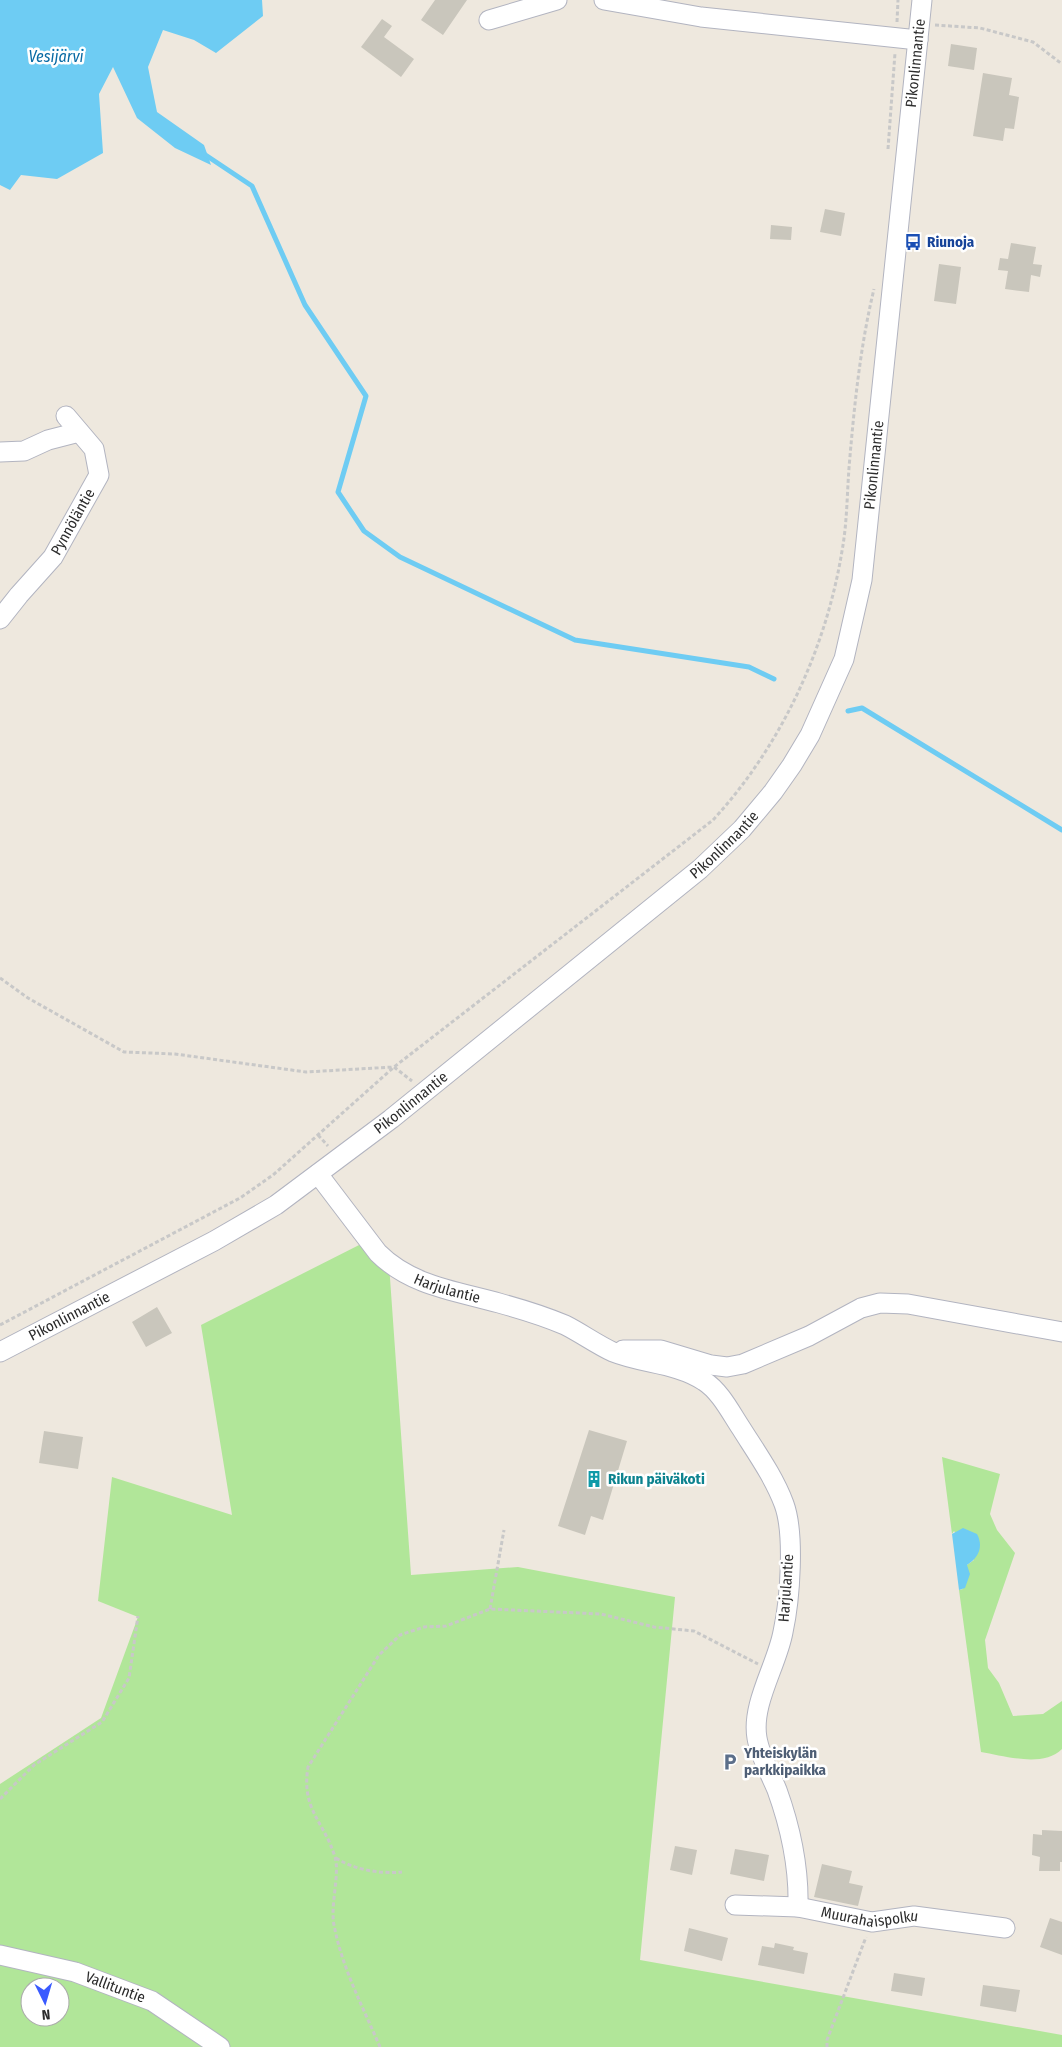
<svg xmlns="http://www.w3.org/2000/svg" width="1062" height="2047" font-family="'Fira Sans Condensed',sans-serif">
	<rect width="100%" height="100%" fill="#eee8de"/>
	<path fill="#b1e699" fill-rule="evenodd" d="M367,1241L389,1264L411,1575L518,1567L675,1597L640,1960L1062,2035V2047H0V1784L101,1718L138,1617L98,1601L112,1477L232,1515L201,1325ZM30,1987H60V2017H30Z
		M942,1457L1000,1474L990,1514L997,1530L1015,1553L985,1640L988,1668L999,1683L1013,1716L1043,1714L1062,1701V1749C1043,1768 1005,1756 981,1752L959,1590L963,1589L967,1565L974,1560L954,1531L952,1534Z"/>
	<path fill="#6eccf3" d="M0,0H262L263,16L216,53L194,40L163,30L148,67L157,112L204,145L211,165L175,148L137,118L113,67L99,94L103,153L57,179L21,175L10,190L0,185Z
		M963,1528L977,1534C984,1547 978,1558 967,1565L970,1574L965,1588L959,1590L952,1534Z"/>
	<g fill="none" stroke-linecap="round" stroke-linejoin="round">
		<path stroke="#6eccf3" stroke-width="5" d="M204,154L252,186L305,305L366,396L338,492L364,531L400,557L575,640L749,667L774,679
			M848,711L862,708L1062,830"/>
	</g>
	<path fill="#c9c6bc" d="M435,0H467L443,35L421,20Z
		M382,19L392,26L384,37L414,59L401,77L361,47Z
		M951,44L977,48L974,70L948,66Z
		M983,73L1012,78L1009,95L1019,97L1014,129L1005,128L1003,141L973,136Z
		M825,209L845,213L841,236L820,232Z
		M771,225L792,227L791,240L770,239Z
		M1011,243L1036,247L1033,264L1042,265L1040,277L1031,275L1029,292L1005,289L1008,271L998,270L1000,258L1008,259Z
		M939,264L961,267L956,304L934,301Z
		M157,1307L172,1333L146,1347L132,1322Z
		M589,1430L627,1441L603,1520L591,1516L585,1535L558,1526Z
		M44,1431L83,1437L78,1469L39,1463Z
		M1042,1830L1062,1831V1862H1060V1871H1039L1040,1857L1032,1855L1033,1834L1042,1835Z
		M675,1846L697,1850L692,1875L670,1870Z
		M735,1849L769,1855L764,1881L730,1874Z
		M822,1864L852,1871L849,1883L863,1886L858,1906L814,1897Z
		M1050,1918L1062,1922V1955L1040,1947Z
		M689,1928L728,1938L722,1961L684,1951Z
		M775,1943L794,1947L793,1950L808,1953L804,1974L758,1965L762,1946L774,1948Z
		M894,1973L925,1978L922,1996L891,1991Z
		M983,1985L1020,1990L1016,2012L980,2006Z"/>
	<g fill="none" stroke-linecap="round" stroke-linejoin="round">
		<g stroke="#b2b4c0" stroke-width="21">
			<g id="minor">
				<path d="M604,0L701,17L918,40"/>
				<path d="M489,20L557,0"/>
				<path d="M0,452L24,451L48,440L79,432"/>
				<path id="s1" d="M0,619L19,595L53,557L99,475L94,449L66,416"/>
				<path id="s2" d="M318,1174L378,1253C411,1286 456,1291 499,1303C521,1309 544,1316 565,1325C581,1333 596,1344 613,1352C643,1364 677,1363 704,1381C720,1391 731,1413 741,1428C756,1452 774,1477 784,1504C795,1534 790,1600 783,1632C777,1665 751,1704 757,1738C760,1756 770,1773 777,1790C790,1826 799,1868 798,1907"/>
				<path d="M623,1350H661L711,1365L727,1367L743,1364L809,1336L861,1308L880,1303L908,1304L1062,1332"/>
				<path id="s3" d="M0,1352L214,1241L276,1205L391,1119L700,869L742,829L773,792L792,765L810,735L844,659L862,580L922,0"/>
				<path id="s4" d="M735,1905L798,1907L872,1922L914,1916L1005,1928"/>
				<path id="s5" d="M0,1955L75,1972L152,2001L220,2047"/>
			</g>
		</g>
		<path stroke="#c8c8c8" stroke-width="3" stroke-dasharray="4 2.5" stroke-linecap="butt" d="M897,22L898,0
			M935,25L980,28L1033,42L1062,64
			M888,149L895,53
			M0,978L28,998L124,1052L175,1054L306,1072L394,1067L412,1081
			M318,1135L328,1146
			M0,1325L240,1198L273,1175L394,1067L713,820C781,746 826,649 842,551C847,524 847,495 849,468C854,408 860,347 874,289
			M490,1609L504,1530
			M0,1799L34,1765L102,1722L129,1678L138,1616
			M336,1858C355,1870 380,1874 402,1872
			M380,2047C363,2007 342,1968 334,1925C330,1906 340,1874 335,1857C324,1821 301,1810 308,1767L379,1655L400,1635L424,1627L446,1626L490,1609L601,1614L654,1627L694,1631L758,1664
			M827,2047V2040L866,1937"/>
		<use href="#minor" stroke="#fff" stroke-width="19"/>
	</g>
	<defs>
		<g id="bus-bare" transform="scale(1.35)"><path d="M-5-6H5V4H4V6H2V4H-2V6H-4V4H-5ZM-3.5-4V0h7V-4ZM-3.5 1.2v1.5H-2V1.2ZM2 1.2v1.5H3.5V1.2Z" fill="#1a4fb4" stroke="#fff" stroke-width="2.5" paint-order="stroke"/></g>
		<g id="building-bare" transform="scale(1.35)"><path d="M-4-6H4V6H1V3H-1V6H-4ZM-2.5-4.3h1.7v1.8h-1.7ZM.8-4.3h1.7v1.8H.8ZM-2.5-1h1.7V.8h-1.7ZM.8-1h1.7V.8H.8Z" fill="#0f9aa8" stroke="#fff" stroke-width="2.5" paint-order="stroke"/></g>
		<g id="parking-bare" transform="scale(1.35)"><path d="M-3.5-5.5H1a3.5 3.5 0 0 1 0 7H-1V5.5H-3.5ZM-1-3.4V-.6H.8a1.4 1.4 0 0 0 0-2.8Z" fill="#5c6f8a" stroke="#fff" stroke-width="2.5" paint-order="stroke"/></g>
	</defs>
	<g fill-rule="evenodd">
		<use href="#bus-bare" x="913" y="242"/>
		<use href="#building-bare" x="594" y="1479"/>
		<use href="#parking-bare" x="730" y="1762"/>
	</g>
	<g text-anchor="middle" stroke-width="5" stroke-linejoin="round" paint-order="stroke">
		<g font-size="15" fill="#2c2c2c" stroke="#fff">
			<text dy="5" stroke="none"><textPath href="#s3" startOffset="1712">Pikonlinnantie</textPath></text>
			<text dy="5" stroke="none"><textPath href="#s3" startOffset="1308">Pikonlinnantie</textPath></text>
			<text dy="5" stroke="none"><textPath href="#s1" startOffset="122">Pynnöläntie</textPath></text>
			<text dy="5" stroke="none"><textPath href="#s3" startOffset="888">Pikonlinnantie</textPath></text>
			<text dy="5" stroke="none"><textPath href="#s3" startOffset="482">Pikonlinnantie</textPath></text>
			<text dy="5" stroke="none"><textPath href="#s2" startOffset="178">Harjulantie</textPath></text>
			<text dy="5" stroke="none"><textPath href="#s3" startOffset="78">Pikonlinnantie</textPath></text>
			<text transform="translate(786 1588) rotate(-86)" y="5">Harjulantie</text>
			<text dy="5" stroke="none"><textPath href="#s4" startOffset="136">Muurahaispolku</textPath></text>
			<text dy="5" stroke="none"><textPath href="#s5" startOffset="120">Vallituntie</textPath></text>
		</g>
		<g font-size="15" font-weight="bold" fill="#164399" stroke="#fff" text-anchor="start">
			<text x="927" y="247">Riunoja</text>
		</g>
		<g font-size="15" font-weight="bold" fill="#0d838f" stroke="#fff" text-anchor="start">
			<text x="608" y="1484">Rikun päiväkoti</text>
		</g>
		<g font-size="15" font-weight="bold" fill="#4e5e75" stroke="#fff" text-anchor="start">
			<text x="744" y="1758">Yhteiskylän<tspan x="744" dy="17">parkkipaikka</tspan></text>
		</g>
		<g font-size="16" font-style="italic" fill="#086aa4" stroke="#fff">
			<text x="56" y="62">Vesijärvi</text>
		</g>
	</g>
	<g transform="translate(45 2002) rotate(175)"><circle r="24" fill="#ffffff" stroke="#ababab"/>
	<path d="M0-4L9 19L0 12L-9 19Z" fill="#3a5aff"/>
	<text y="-8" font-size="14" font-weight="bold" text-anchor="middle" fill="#2c2c2c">N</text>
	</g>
</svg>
